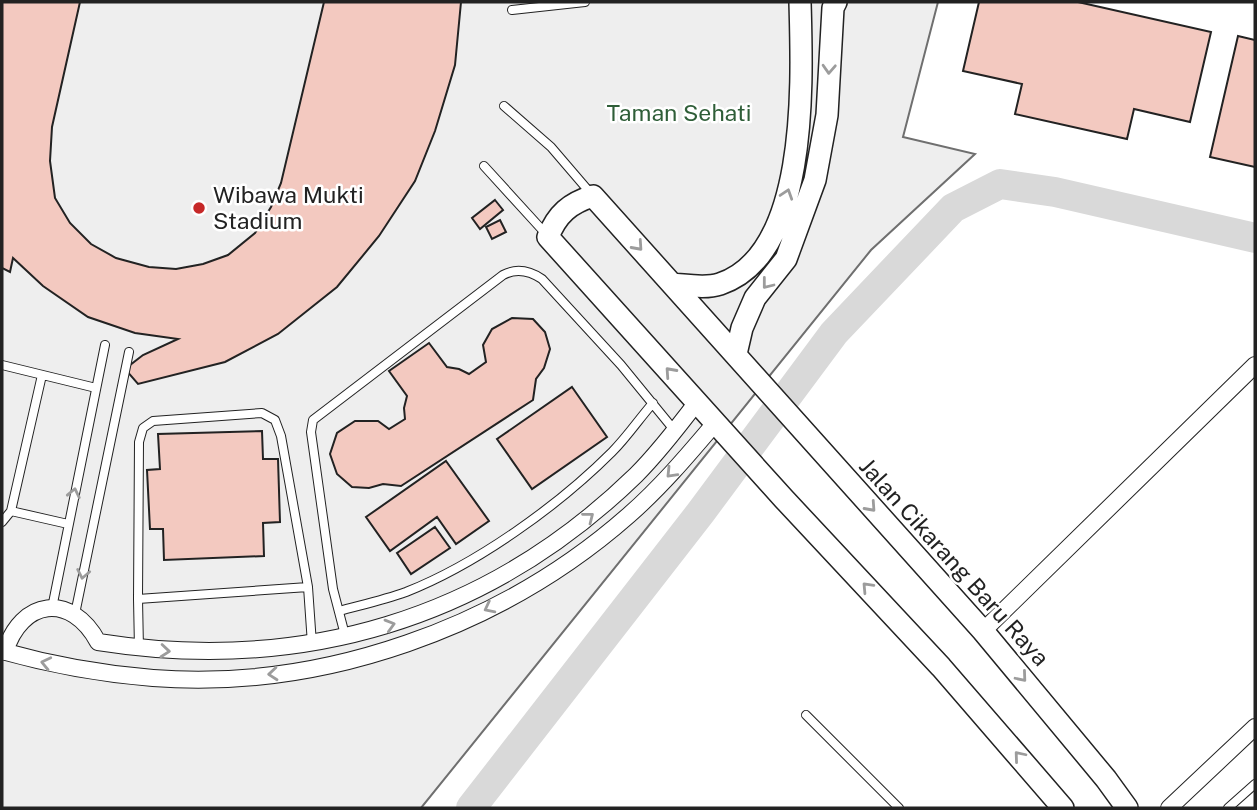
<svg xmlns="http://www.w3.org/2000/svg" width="1257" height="810" font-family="'Public Sans',sans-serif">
	<rect width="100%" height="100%" fill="#fff"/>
	<path fill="#eee" stroke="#6f6f6f" stroke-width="2" d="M2,2H938L903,137L975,154L871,250L421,808H2Z"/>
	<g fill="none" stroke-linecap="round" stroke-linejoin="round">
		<path stroke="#d9d9d9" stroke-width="30" d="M471,808L701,512L834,333L953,208L1000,184L1055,192L1255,238"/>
	</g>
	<path fill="#f3c9c0" stroke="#222" stroke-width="2" d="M2,2H80L52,127L50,161L55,198L70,223L91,244L116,258L149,267L176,269L203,264L228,255L255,233L271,207L281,183L324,2H461L455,65L435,131L415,181L379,236L337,287L278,334L225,362L138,384L125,369L143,355L178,339L135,333L88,317L43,286L13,258L10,272L2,268Z
		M979,2H1078L1211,32L1190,122L1134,109L1127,139L1015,114L1022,84L963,71Z
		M1238,36L1255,40V167L1210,157Z
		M495,200L503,210L480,229L472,218Z
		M500,220L506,232L492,239L486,227Z
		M512,318L533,319L545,332L550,349L544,368L536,379L533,400L401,486L383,484L369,488L352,487L337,474L330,454L337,433L355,421H378L389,429L405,419L404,408L407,396L389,371L429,343L447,367L459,369L469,374L486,362L483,345L492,329Z
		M572,387L607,437L532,489L497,439Z
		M262,431L263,459H278L280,522L263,523L264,556L164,560L163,529H150L147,470L160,469L158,434Z
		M446,461L489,521L456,544L437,517L390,551L366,517Z
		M435,527L450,548L411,574L397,553Z"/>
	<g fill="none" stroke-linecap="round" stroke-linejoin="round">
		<g stroke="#222" stroke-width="10">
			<path id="service" d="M512,10L585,2
				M504,106L551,147L593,196
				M484,166L546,234
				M2,365L96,388
				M11,511L68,524
				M2,522L11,511L42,375
				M138,599L308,587
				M52,608L105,345
				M339,611C361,605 384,600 406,592C477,564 558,506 612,452C627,437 639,419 653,403
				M75,614L129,352
				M345,635L333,589L311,432L313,420L503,275C516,268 530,271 542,279L621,365L675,431
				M139,649L138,599L139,442L143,428L153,421L262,413L275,420L281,436L308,587L312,644
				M806,715L899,808
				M1228,808L1255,784"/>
		</g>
		<g stroke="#222" stroke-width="18">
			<path id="minor" d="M983,631L1255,365
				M98,642C301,674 487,620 636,475C658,453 678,427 697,402
				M2,651C52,665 101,674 153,678C323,691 502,627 629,515C661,487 688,455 716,422
				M5,652C21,599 71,592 98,642
				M1169,808L1255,727"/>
		</g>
		<g stroke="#222" stroke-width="24">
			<path id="secondary" d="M672,284C687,285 705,289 720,284C810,254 802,78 800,2
				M736,354L742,328L755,298L786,259L815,180L827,115L833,8L836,2
				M1063,808L941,667L784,499L548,237C557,214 570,203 593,196L983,631L1106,779L1127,808"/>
		</g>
		<use href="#service" stroke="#fff" stroke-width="8"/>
		<use href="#minor" stroke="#fff" stroke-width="16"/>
		<use href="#secondary" stroke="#fff" stroke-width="21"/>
	</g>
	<defs><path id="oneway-chevron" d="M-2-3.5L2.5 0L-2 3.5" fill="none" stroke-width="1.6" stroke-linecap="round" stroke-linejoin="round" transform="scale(1.75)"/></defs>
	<g stroke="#9c9c9c">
		<use href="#oneway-chevron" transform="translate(829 69) rotate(93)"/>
		<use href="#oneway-chevron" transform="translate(787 194) rotate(-72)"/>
		<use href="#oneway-chevron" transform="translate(638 246) rotate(48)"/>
		<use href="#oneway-chevron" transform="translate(767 284) rotate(128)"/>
		<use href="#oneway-chevron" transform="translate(670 372) rotate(-132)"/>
		<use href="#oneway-chevron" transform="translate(671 473) rotate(134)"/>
		<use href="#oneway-chevron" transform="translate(74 493) rotate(-78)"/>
		<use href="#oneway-chevron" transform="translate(871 507) rotate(48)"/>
		<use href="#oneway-chevron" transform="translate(589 517) rotate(-38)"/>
		<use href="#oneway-chevron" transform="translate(83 574) rotate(101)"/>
		<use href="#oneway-chevron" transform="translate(867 587) rotate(-133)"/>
		<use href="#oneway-chevron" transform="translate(489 608) rotate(153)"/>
		<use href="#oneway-chevron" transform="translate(390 625) rotate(-16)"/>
		<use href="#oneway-chevron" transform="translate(165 651) rotate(5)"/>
		<use href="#oneway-chevron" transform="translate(46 663) rotate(-167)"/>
		<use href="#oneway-chevron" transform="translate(273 674) rotate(175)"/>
		<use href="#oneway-chevron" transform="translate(1022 677) rotate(50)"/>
		<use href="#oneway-chevron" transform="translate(1019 756) rotate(-130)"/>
	</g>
	<circle fill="#c62828" stroke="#fff" stroke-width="2.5" cx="199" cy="208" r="7"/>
	<g text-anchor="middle" stroke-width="5" stroke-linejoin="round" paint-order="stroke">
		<g font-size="23" fill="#2f5e38" stroke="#fff">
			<text x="679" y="121">Taman Sehati</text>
		</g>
		<g font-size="23" fill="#222" stroke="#fff" text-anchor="start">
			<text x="213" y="203">Wibawa Mukti<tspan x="213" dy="26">Stadium</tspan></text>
		</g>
		<g font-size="23" fill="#222" stroke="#fff">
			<text transform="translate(954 562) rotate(48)" y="8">Jalan Cikarang Baru Raya</text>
		</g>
	</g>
	<rect width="1257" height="810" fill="none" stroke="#222222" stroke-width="7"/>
</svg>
